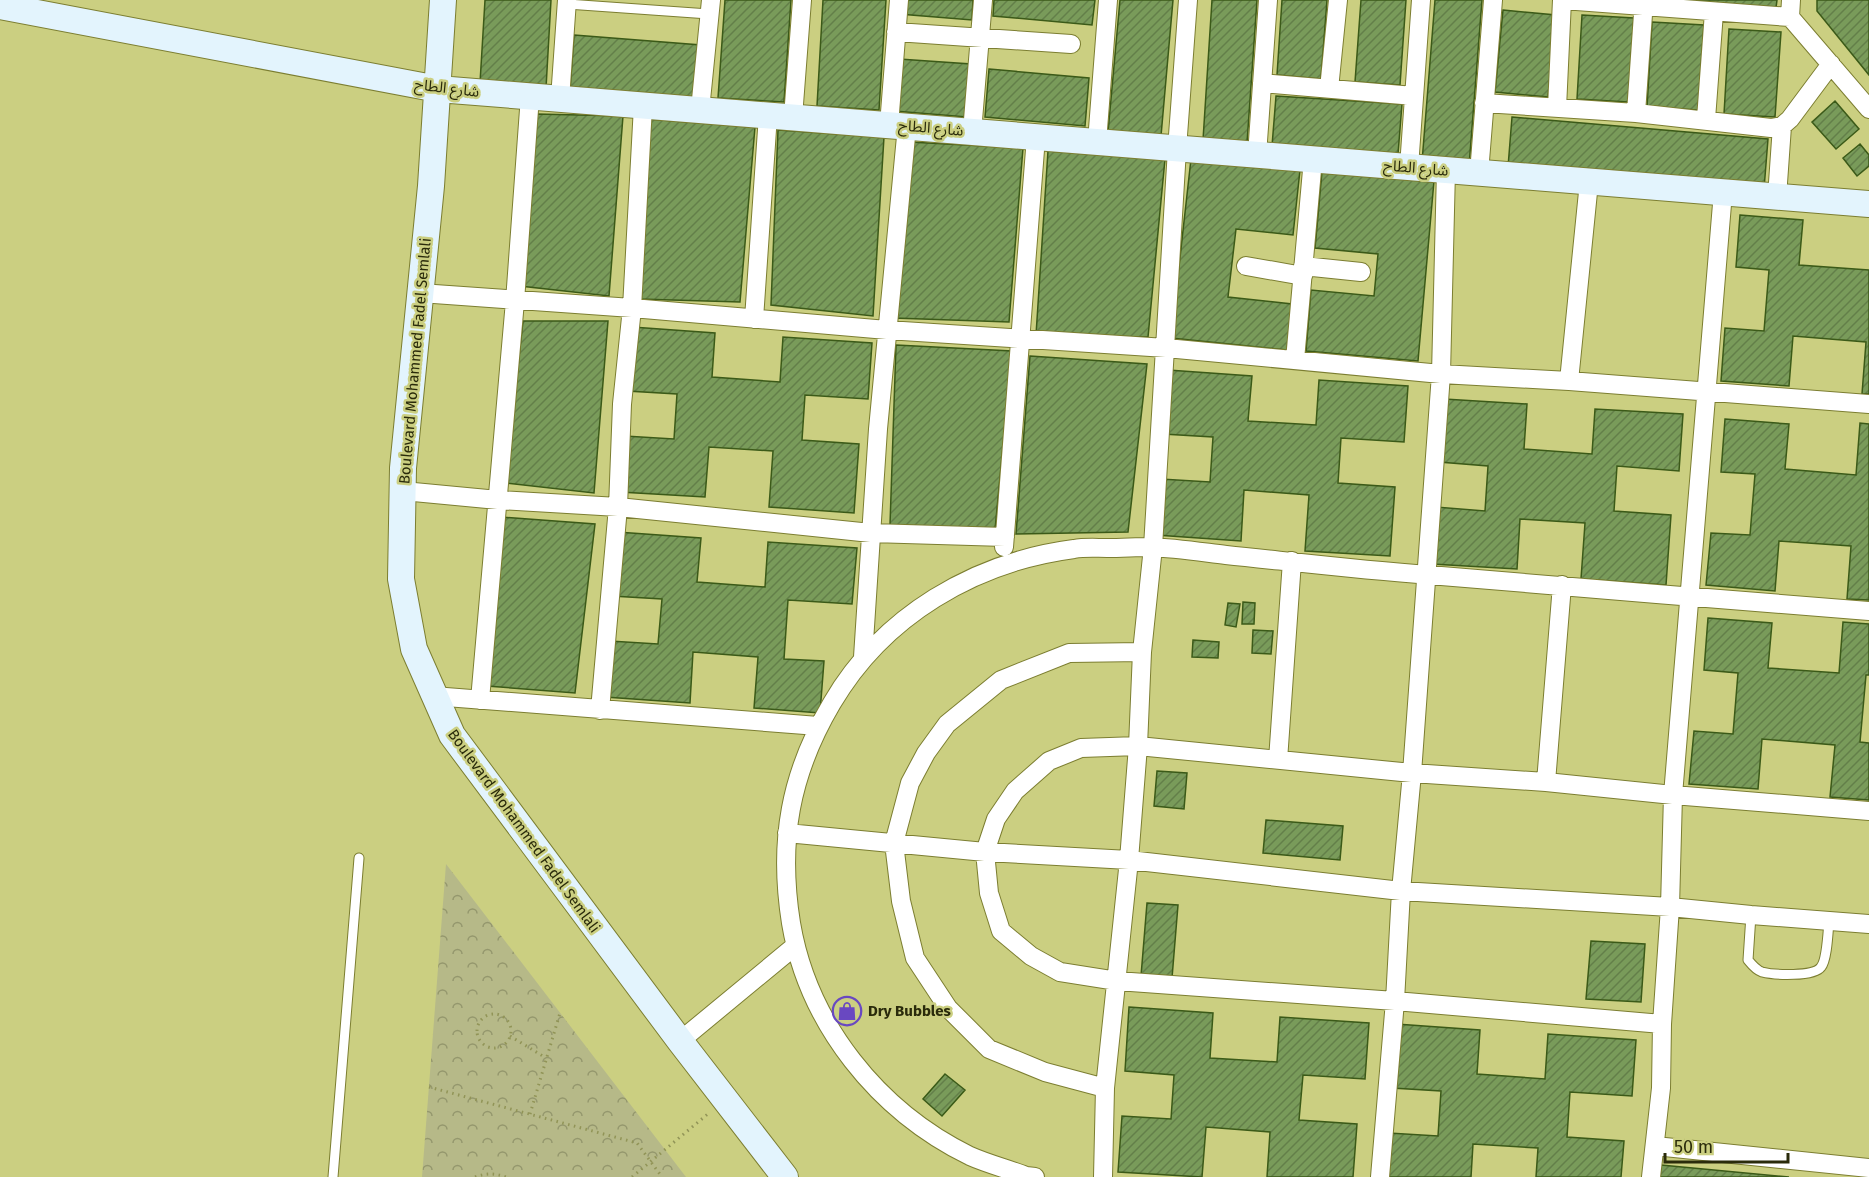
<svg xmlns="http://www.w3.org/2000/svg" width="1869" height="1177" font-family="'Fira Sans','Noto Sans Arabic',sans-serif">
	<defs>
		<pattern id="forest-crowns" width="20" height="18" patternUnits="userSpaceOnUse" patternTransform="scale(1.5)"><rect width="20" height="18" fill="#b6b988"/><path d="M2 6a3 3 0 1 1 6 0M12 15a3 3 0 1 1 6 0" fill="none" stroke="#94976d"/></pattern>
		<pattern id="building-hatch" width="6" height="6" patternUnits="userSpaceOnUse" patternTransform="scale(1.5)"><rect width="6" height="6" fill="#799b5a"/><path d="M-1 1l2-2M0 6l6-6M5 7l2-2" fill="none" stroke="#637f49"/></pattern>
	</defs>
	<rect width="100%" height="100%" fill="#cbcf81"/>
	<path fill="url(#forest-crowns)" d="M446,864L686,1177H422Z"/>
	<path fill="url(#building-hatch)" stroke="#3b5a18" stroke-width="1.5" d="M485,0H551L546,88L480,83Z
		M725,0H791L784,102L718,98Z
		M823,0H886L879,110L817,106Z
		M900,0H973L972,20L899,14Z
		M994,0H1095L1092,25L993,16Z
		M1120,0H1173L1161,136L1108,132Z
		M1212,0H1257L1247,143L1203,140Z
		M1282,0H1327L1321,79L1277,75Z
		M1361,0H1406L1400,85L1355,82Z
		M1435,0H1482L1469,166L1422,162Z
		M1665,0H1777L1776,8Z
		M1817,0H1869V75L1817,11Z
		M1503,10L1556,15L1548,97L1495,92Z
		M1582,15L1634,18L1628,102L1577,99Z
		M1652,22L1704,25L1698,110L1647,107Z
		M1729,29L1781,32L1775,117L1724,114Z
		M574,35L701,45L696,99L570,90Z
		M899,59L971,64L967,117L894,111Z
		M989,69L1089,78L1085,126L985,117Z
		M1276,96L1402,104L1398,154L1272,146Z
		M1835,101L1859,129L1836,149L1812,122Z
		M536,114L623,116L609,296L520,286Z
		M1512,117L1768,139L1764,189L1508,167Z
		M648,119L755,127L740,302L638,299Z
		M778,130L884,137L873,316L771,305Z
		M909,142L1023,148L1009,322L893,318Z
		M1860,144L1869,155V166L1857,176L1843,158Z
		M1048,151L1165,159L1148,337L1036,335Z
		M1191,159L1300,170L1293,235L1236,229L1228,297L1292,304L1287,350L1171,338Z
		M1322,171L1434,181L1418,361L1306,351L1311,290L1374,296L1378,254L1315,248Z
		M1740,215L1803,220L1799,265L1869,270V394H1862L1866,342L1793,336L1789,386L1721,381L1725,328L1764,331L1769,270L1736,267Z
		M523,321H608L594,493L505,483Z
		M632,327L715,333L712,377L780,382L783,337L872,343L868,399L805,395L802,440L859,444L854,513L769,507L773,451L709,447L705,497L620,492L625,436L674,439L677,394L627,391Z
		M896,345L1012,351L995,530L890,525Z
		M1030,356L1147,364L1128,532L1016,534Z
		M1168,370L1252,376L1248,421L1316,425L1319,380L1408,386L1404,442L1341,438L1338,483L1395,487L1390,556L1305,551L1309,495L1244,490L1241,541L1156,535L1161,479L1210,482L1213,437L1163,434Z
		M1444,399L1527,404L1524,449L1592,454L1595,409L1683,414L1679,471L1617,466L1614,511L1671,515L1666,585L1581,579L1585,523L1520,519L1517,569L1432,564L1436,507L1485,511L1488,466L1439,462Z
		M1725,419L1789,424L1785,469L1856,475L1860,423L1869,424V600L1847,599L1851,546L1779,541L1775,591L1706,585L1711,533L1750,535L1755,474L1721,472Z
		M501,517L595,524L575,693L487,686Z
		M617,532L701,538L697,582L765,587L768,542L857,548L852,604L788,600L784,659L824,661L820,713L754,708L758,657L693,652L690,703L605,697L610,641L658,644L662,599L612,596Z
		M1243,602L1255,603L1254,624H1242Z
		M1228,603L1240,604L1236,627L1225,625Z
		M1708,618L1772,623L1768,668L1839,673L1843,622L1869,624V675H1866L1860,742L1869,743V800L1830,797L1835,745L1762,739L1758,789L1689,784L1694,731L1733,734L1738,673L1704,670Z
		M1253,630L1273,631L1271,654L1252,653Z
		M1193,640L1219,642L1218,658L1192,657Z
		M1157,771L1187,773L1184,809L1154,806Z
		M1266,820L1343,826L1340,860L1263,853Z
		M1147,903L1178,905L1172,978L1141,976Z
		M1591,941L1645,944L1641,1002L1586,999Z
		M1129,1007L1213,1013L1210,1058L1277,1062L1280,1017L1369,1023L1365,1079L1303,1075L1299,1120L1357,1124L1353,1177H1267L1270,1132L1206,1127L1202,1177L1118,1172L1122,1116L1171,1119L1174,1075L1125,1071Z
		M1396,1024L1480,1030L1477,1074L1545,1079L1548,1034L1636,1040L1632,1096L1570,1092L1567,1137L1624,1141L1621,1177H1536L1538,1148L1473,1144L1471,1177H1386L1389,1133L1438,1136L1441,1091L1392,1088Z
		M945,1074L965,1090L942,1116L923,1099Z
		M1661,1165L1789,1177H1660Z"/>
	<g fill="none" stroke-linecap="round" stroke-linejoin="round">
		<g stroke="#7c7e31" stroke-width="11">
			<path id="lane" d="M567,4L709,14
				M1751,915L1748,960C1752,965 1756,970 1762,972C1774,975 1814,977 1821,967C1827,960 1828,932 1829,921
				M333,1177L359,858"/>
		</g>
		<g stroke="#7c7e31" stroke-width="20">
			<path id="street" d="M1563,0L1790,17
				M1791,0L1790,17L1869,109
				M896,32L1071,44
				M1262,83L1414,96
				M1329,89L1338,0
				M560,99L567,0
				M1484,103L1636,113L1771,128L1782,126L1790,119L1831,64
				M1557,108L1562,0
				M700,110L711,0
				M1636,113L1644,0
				M793,117L802,0
				M1706,119L1714,12
				M889,125L899,0
				M972,132L983,0
				M1097,142L1108,0
				M1257,155L1268,0
				M1409,167L1421,0
				M1479,173L1493,0
				M1777,197L1782,126
				M1246,266L1303,276
				M1303,266L1361,272
				M420,293L632,308L887,330L1166,348L1441,374L1569,381L1869,404
				M754,319L768,115
				M1295,360L1313,159
				M1569,381L1589,182
				M403,491L498,500L618,507L871,533L1005,537
				M1004,547L1036,137
				M863,657L878,429L907,126
				M433,696L818,726
				M480,700L515,301L530,96
				M600,710L618,507L622,404L632,308L643,106
				M1278,760L1292,561
				M1546,782L1562,585
				M787,833L985,852L1129,860L1401,891L1670,907L1751,915L1869,924
				M1662,1024L1395,1001L1117,981L1060,972L1031,956L1001,931L989,893L985,852L996,819L1015,791L1049,761L1081,748L1138,746L1412,773L1546,782L1673,795L1869,811
				M680,1041L795,946
				M1105,1088L1045,1072L989,1049L948,1008L915,958L901,901L894,843L910,783L926,753L947,724L1001,680L1069,653L1142,652
				M1655,1146L1869,1168
				M1035,1177L1026,1176C1008,1169 988,1164 970,1156C878,1111 808,1024 791,923C778,841 790,774 832,703C883,616 974,562 1074,549C1085,547 1096,548 1107,548C1122,548 1136,547 1150,547C1175,548 1201,552 1226,555C1294,562 1361,570 1429,575C1576,588 1722,599 1869,611
				M1103,1177L1105,1088L1129,860L1138,746L1142,652L1153,547L1177,149L1188,0
				M1380,1177L1395,1001L1401,891L1412,773L1441,374L1446,170
				M1651,1177L1661,1088L1662,1024L1670,907L1673,795L1723,192"/>
		</g>
		<g stroke="#7c7e31" stroke-width="28">
			<path id="secondary" d="M443,0L431,186L403,468L401,579L414,649L452,735L680,1041L785,1177
				M0,6L438,89L1869,204"/>
		</g>
		<path stroke="#919457" stroke-width="3" stroke-dasharray="1.5 4.5" stroke-linecap="butt" d="M477 1031a17 17 0 1 1 34 0a17 17 0 1 1-34 0Z
			M510,1036L546,1058
			M429,1087L637,1143L662,1177
			M530,1114L560,1013
			M475,1177C486,1173 495,1173 506,1177
			M632,1177L709,1113"/>
		<use href="#lane" stroke="#fff" stroke-width="9"/>
		<use href="#street" stroke="#fff" stroke-width="18"/>
		<use href="#secondary" stroke="#e3f4fd" stroke-width="26"/>
	</g>
	<defs>
		<g id="shop-ring" transform="scale(1.5)"><circle r="9.5" fill="#cbcf81" stroke="#6948c1" stroke-width="1.5"/><path d="M-5-2.5h2.3a2.7 3.5 0 0 1 5.4 0H5L5.5 6h-11ZM-1.5-2.5h3a1.5 2.3 0 0 0-3 0Z" fill="#6948c1"/></g>
	</defs>
	<g fill-rule="evenodd">
		<use href="#shop-ring" x="847" y="1011"/>
	</g>
	<g text-anchor="middle" stroke-width="5" stroke-linejoin="round" paint-order="stroke">
		<g font-size="15" fill="#2a2b0b" stroke="#cbcf81">
			<text transform="translate(447 88) rotate(7)" y="5">شارع الطاح</text>
			<text transform="translate(931 128) rotate(5)" y="5">شارع الطاح</text>
			<text transform="translate(1416 168) rotate(5)" y="5">شارع الطاح</text>
			<text transform="translate(415 361) rotate(-85)" y="5">Boulevard Mohammed Fadel Semlali</text>
			<text transform="translate(524 831) rotate(54)" y="5">Boulevard Mohammed Fadel Semlali</text>
		</g>
		<g font-size="15" font-weight="bold" fill="#2a2b0b" stroke="#cbcf81" text-anchor="start">
			<text x="868" y="1016">Dry Bubbles</text>
		</g>
	</g>
	<path d="M1665 1153v9h123v-9" fill="none" stroke="#2a2b0b" stroke-width="3"/>
	<text x="1674" y="1153" font-size="18" fill="#2a2b0b" stroke="#cbcf81" stroke-width="4.5" paint-order="stroke">50 m</text>
</svg>
